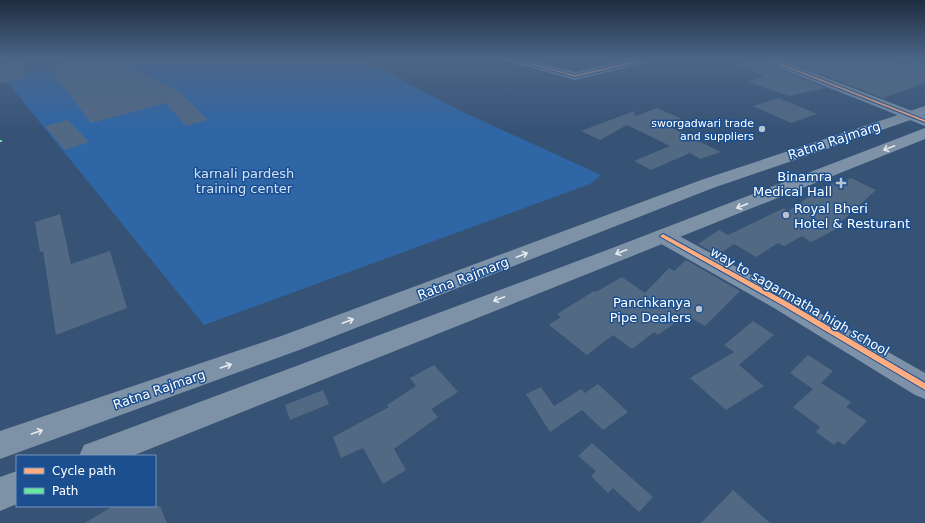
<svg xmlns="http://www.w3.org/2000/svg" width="925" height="523" font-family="'DejaVu Sans',sans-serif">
	<rect width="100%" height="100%" fill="#365274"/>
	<path fill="#2f66a5" d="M94,59H362L461,111L601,175L590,184L204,325L4,78Z"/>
	<path fill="#526984" d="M96,59L98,61L115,59L163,84L165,83L182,94L208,120L186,126L166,103L91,123L47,65Z
		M760,59L763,63L826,88L789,96L748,82L764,76L735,65Z
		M781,59H879L911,66L913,62L925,64V83L883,98Z
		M22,61L26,78L0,84V65Z
		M779,98L817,114L791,123L753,106Z
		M657,108L682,119L666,125L721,152L700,159L690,153L651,170L634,161L670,146L627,125L600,140L581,131L634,111L636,116Z
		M68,120L89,142L65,150L45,126Z
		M851,178L876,190L840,223L844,225L811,242L802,236L784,246L778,243L756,257L734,244L718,255L698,244L719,230L728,235L784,208L788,211L799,204L817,190L838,181L841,182Z
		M60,214L71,264L110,251L127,308L56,335L43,251L40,252L35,222Z
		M686,260L740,291L705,326L686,315L658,335L654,332L632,349L613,335L587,355L549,325L561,317L557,314L594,291L596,292L622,277L645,293L669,268L674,271Z
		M753,321L774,335L739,365L764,386L726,410L690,378L734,352L724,345Z
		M808,355L833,371L821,383L851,402L846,407L867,421L844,445L838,441L834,445L816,432L820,427L793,407L813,389L790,373Z
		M434,365L458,392L431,409L438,417L394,449L406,470L383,484L363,448L341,458L333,437L389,407L387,405L416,386L410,378Z
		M598,384L628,412L603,430L582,410L550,432L526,394L541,387L554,406L581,389L585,393Z
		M323,390L329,404L290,420L285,405Z
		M592,443L653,497L639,512L613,488L608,493L591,476L596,471L578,456Z
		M733,490L770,523H701Z
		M113,506H160L167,523H85Z"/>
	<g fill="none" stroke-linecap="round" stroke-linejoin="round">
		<path fill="#7d92a8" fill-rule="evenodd" d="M508,59H526L575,72L631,59H647L645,62L634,66L575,80L510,62Z
			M762,59H778L925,116V126L764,62Z
			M663,230L670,231L790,296L925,373V399L915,395L774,308L656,241L653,236L656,231Z"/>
		<path fill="#7e92a7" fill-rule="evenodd" d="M925,106V115L713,188L302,349L0,459V431L284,335L701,180Z
			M925,128V139L132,456H79L84,445L95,441L607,250Z
			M17,471V504L0,511V477Z"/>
		<path stroke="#66e7a1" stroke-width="4" stroke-dasharray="8 4" stroke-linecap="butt" d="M0,140V142"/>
		<g stroke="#1b4f8f" stroke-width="2">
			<path id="cycleway" d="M512,59H516L575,75L629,62L639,59H643L631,64L575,77Z
				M767,59H770L925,120V122L767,60Z
				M663,234L784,300L925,383V390L780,304L661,237L660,236Z"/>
		</g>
		<use href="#cycleway" fill="#ffac80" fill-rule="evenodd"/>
	</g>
	<defs><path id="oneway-shaft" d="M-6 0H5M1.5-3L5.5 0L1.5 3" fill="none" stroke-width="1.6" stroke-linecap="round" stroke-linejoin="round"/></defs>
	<g stroke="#e5e9ed">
		<use href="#oneway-shaft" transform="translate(889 148) rotate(158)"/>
		<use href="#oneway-shaft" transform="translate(742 206) rotate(159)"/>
		<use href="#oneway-shaft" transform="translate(621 252) rotate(159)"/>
		<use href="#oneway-shaft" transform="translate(522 255) rotate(-21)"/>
		<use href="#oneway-shaft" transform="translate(499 299) rotate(159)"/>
		<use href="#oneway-shaft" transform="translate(348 321) rotate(-21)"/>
		<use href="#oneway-shaft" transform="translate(226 366) rotate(-19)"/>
		<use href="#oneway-shaft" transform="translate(37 432) rotate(-19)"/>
	</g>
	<linearGradient id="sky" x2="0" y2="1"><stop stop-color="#1e2d40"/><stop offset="0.45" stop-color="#4c6688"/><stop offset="1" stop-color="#4c6688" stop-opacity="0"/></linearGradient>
	<rect width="925" height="132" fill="url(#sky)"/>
	<g fill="#b9c2ce" stroke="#1b4f8f" stroke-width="1.5">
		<circle cx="762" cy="129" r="4"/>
		<path d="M839 177h4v4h4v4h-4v4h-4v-4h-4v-4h4z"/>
		<circle cx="786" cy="215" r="4"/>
		<circle cx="699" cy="309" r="4"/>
	</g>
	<g text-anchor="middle" stroke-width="3" stroke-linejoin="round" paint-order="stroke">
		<g font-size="11" fill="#fff" stroke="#1b4f8f" text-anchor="end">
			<text x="754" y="127">sworgadwari trade<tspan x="754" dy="13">and suppliers</tspan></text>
		</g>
		<g font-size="13" fill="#fff" stroke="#1b4f8f">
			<text transform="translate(834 140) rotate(-18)" y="5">Ratna Rajmarg</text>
			<text transform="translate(463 278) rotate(-21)" y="5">Ratna Rajmarg</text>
			<text transform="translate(800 301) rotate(30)" y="5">way to sagarmatha high school</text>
			<text transform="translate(159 389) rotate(-19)" y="5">Ratna Rajmarg</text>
		</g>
		<g font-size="13" fill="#cfe3fa" stroke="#1b4f8f">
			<text x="244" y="178">karnali pardesh<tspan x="244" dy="15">training center</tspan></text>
		</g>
		<g font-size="13" fill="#fff" stroke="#1b4f8f" text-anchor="end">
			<text x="832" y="181">Binamra<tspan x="832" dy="15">Medical Hall</tspan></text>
			<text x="794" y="213" text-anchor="start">Royal Bheri<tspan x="794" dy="15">Hotel &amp; Resturant</tspan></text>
			<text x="691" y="307">Panchkanya<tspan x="691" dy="15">Pipe Dealers</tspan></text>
		</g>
	</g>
	<rect x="16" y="455" width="140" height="52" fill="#1b4f8f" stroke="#7695bc"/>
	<rect x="24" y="468" width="20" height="6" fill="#ffac80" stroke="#7695bc"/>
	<text x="52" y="475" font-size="12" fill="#ffffff">Cycle path</text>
	<rect x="24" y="488" width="20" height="6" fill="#66e7a1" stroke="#7695bc"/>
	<text x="52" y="495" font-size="12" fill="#ffffff">Path</text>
</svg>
